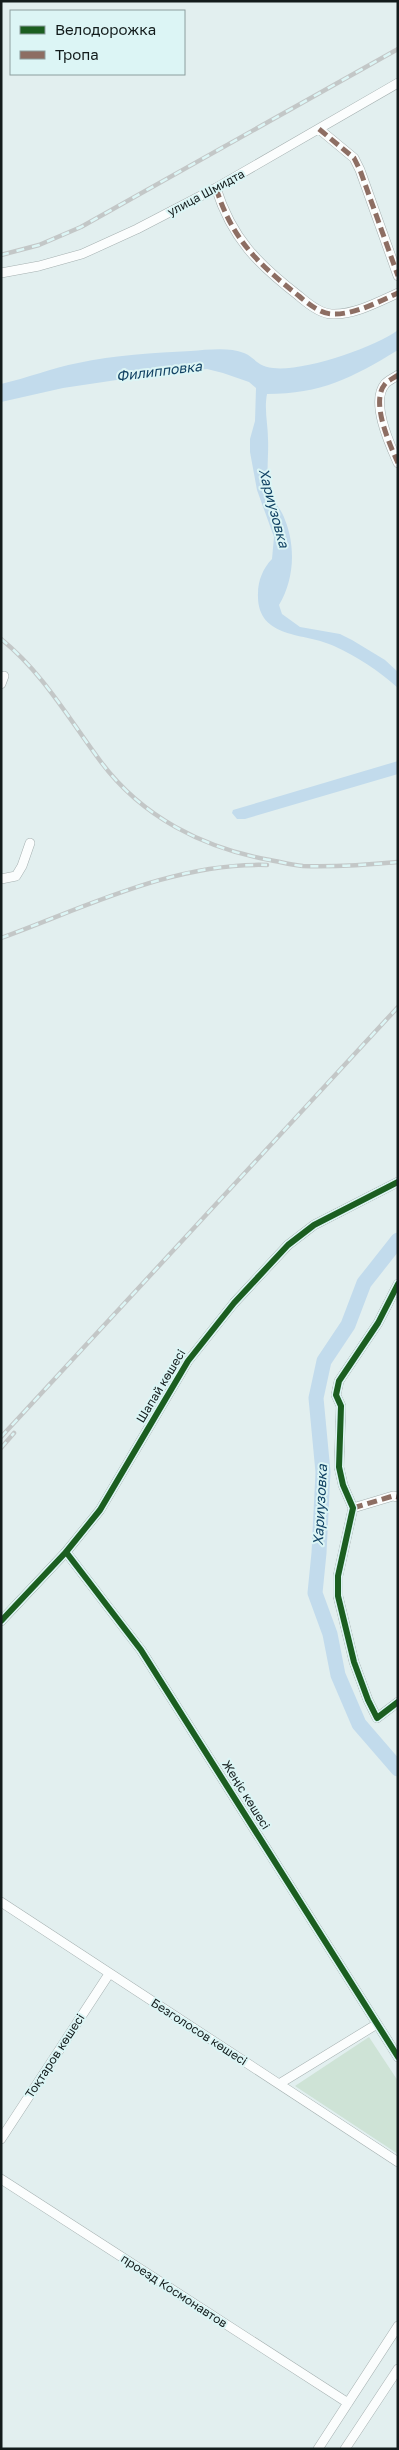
<svg xmlns="http://www.w3.org/2000/svg" width="399" height="2450" font-family="'Golos Text',sans-serif">
	<rect width="100%" height="100%" fill="#e2efef"/>
	<path fill="#cee3d6" d="M369,2037L398,2081V2154L295,2086Z"/>
	<path fill="#c2dbec" d="M398,330V350C352,378 321,394 267,394C264,410 268,424 268,439C269,458 265,475 271,493C274,503 282,510 285,520C296,547 294,580 279,605L282,614L300,627L340,634L352,640L385,660L398,672V688C378,670 358,657 334,646C305,632 256,640 258,593C258,581 263,568 272,559L274,537L257,490L250,452V439L255,421L256,388L249,382L223,373L207,369L177,371L63,388L1,402V384C27,378 52,368 78,363C114,355 154,353 191,351C207,350 229,347 244,353C256,358 256,366 273,368C302,372 374,348 398,330Z
		M398,761V774L245,819H237L232,813L233,810Z"/>
	<g fill="none" stroke-linecap="round" stroke-linejoin="round">
		<path stroke="#c2dbec" stroke-width="15" d="M398,1240L364,1283L348,1325L324,1361L316,1398L323,1472L319,1553L315,1593L330,1634L338,1675L359,1724L398,1769"/>
		<g stroke="#a5b0b0" stroke-width="10">
			<path id="minor" d="M319,129L354,158L360,170L398,276
				M216,188C232,239 258,264 299,296C307,303 321,314 332,314C354,315 378,302 398,293
				M1,273L39,266L82,254L137,229L216,188L398,83
				M398,375C394,378 387,381 385,384C370,402 390,445 398,463
				M1,684L4,676
				M1,879L16,876L22,866L30,843
				M398,1284L378,1323L339,1381L336,1395L341,1406L339,1467L343,1485L353,1508L338,1576V1596L354,1662L368,1700L377,1718L398,1702
				M353,1508L393,1496L398,1497
				M66,1552L141,1650L398,2057
				M1,1621L66,1552L100,1510L188,1361L234,1303L288,1245L314,1225L398,1182
				M1,1902L398,2162
				M279,2084L377,2024
				M1,2139L109,1974
				M1,2179L348,2403
				M318,2449L398,2326
				M345,2449L398,2369"/>
		</g>
		<use href="#minor" stroke="#fbfdfd" stroke-width="9"/>
		<g stroke="#c3c7c7" stroke-width="4.5">
			<path id="rail" d="M1,255L39,245L81,227L398,49
				M1,639C43,673 69,719 101,762C142,817 203,848 270,860C281,862 292,865 303,866C335,867 366,865 398,862
				M1,938C86,907 175,862 267,865
				M1,1437L398,1007
				M1,1448L14,1433"/>
		</g>
		<use href="#rail" stroke="#dcf5f5" stroke-width="2.5" stroke-dasharray="8" stroke-linecap="butt"/>
		<path stroke="#8d6e63" stroke-width="5" stroke-dasharray="10 5" stroke-linecap="butt" d="M319,129L354,158L360,170L398,276
			M216,188C232,239 258,264 299,296C307,303 321,314 332,314C354,315 378,302 398,293
			M398,375C394,378 387,381 385,384C370,402 390,445 398,463
			M353,1508L393,1496L398,1497"/>
		<g stroke="#dcf5f5" stroke-width="9">
			<path id="cycleway" d="M398,1284L378,1323L339,1381L336,1395L341,1406L339,1467L343,1485L353,1508L338,1576V1596L354,1662L368,1700L377,1718L398,1702
				M66,1552L141,1650L398,2057
				M1,1621L66,1552L100,1510L188,1361L234,1303L288,1245L314,1225L398,1182"/>
		</g>
		<use href="#cycleway" stroke="#1b5e20" stroke-width="6"/>
	</g>
	<g text-anchor="middle" stroke-width="4" stroke-linejoin="round" paint-order="stroke">
		<g font-size="12" fill="#131c1c" stroke="#dcf5f5">
			<text transform="translate(206 193) rotate(-28)" y="4">улица Шмидта</text>
			<text transform="translate(161 1386) rotate(-59)" y="4">Шапай көшесі</text>
			<text transform="translate(246 1795) rotate(58)" y="4">Жеңіс көшесі</text>
			<text transform="translate(199 2032) rotate(33)" y="4">Безголосов көшесі</text>
			<text transform="translate(55 2056) rotate(-57)" y="4">Тоқтаров көшесі</text>
			<text transform="translate(174 2291) rotate(33)" y="4">проезд Космонавтов</text>
		</g>
		<g font-size="14" font-style="italic" fill="#124364" stroke="#dcf5f5">
			<text transform="translate(159 371) rotate(-7)" y="5">Филипповка</text>
			<text transform="translate(274 508) rotate(75)" y="5">Хариузовка</text>
			<text transform="translate(320 1505) rotate(-87)" y="5">Хариузовка</text>
		</g>
	</g>
	<rect width="399" height="2450" fill="none" stroke="#131c1c" stroke-width="5"/>
	<rect x="10" y="10" width="175" height="65" fill="#dcf5f5" stroke="#8c9e9e"/>
	<rect x="20" y="26" width="25" height="8" fill="#1b5e20" stroke="#8c9e9e"/>
	<text x="55" y="35" font-size="15" fill="#131c1c">Велодорожка</text>
	<rect x="20" y="51" width="25" height="8" fill="#8d6e63" stroke="#8c9e9e"/>
	<text x="55" y="60" font-size="15" fill="#131c1c">Тропа</text>
</svg>
